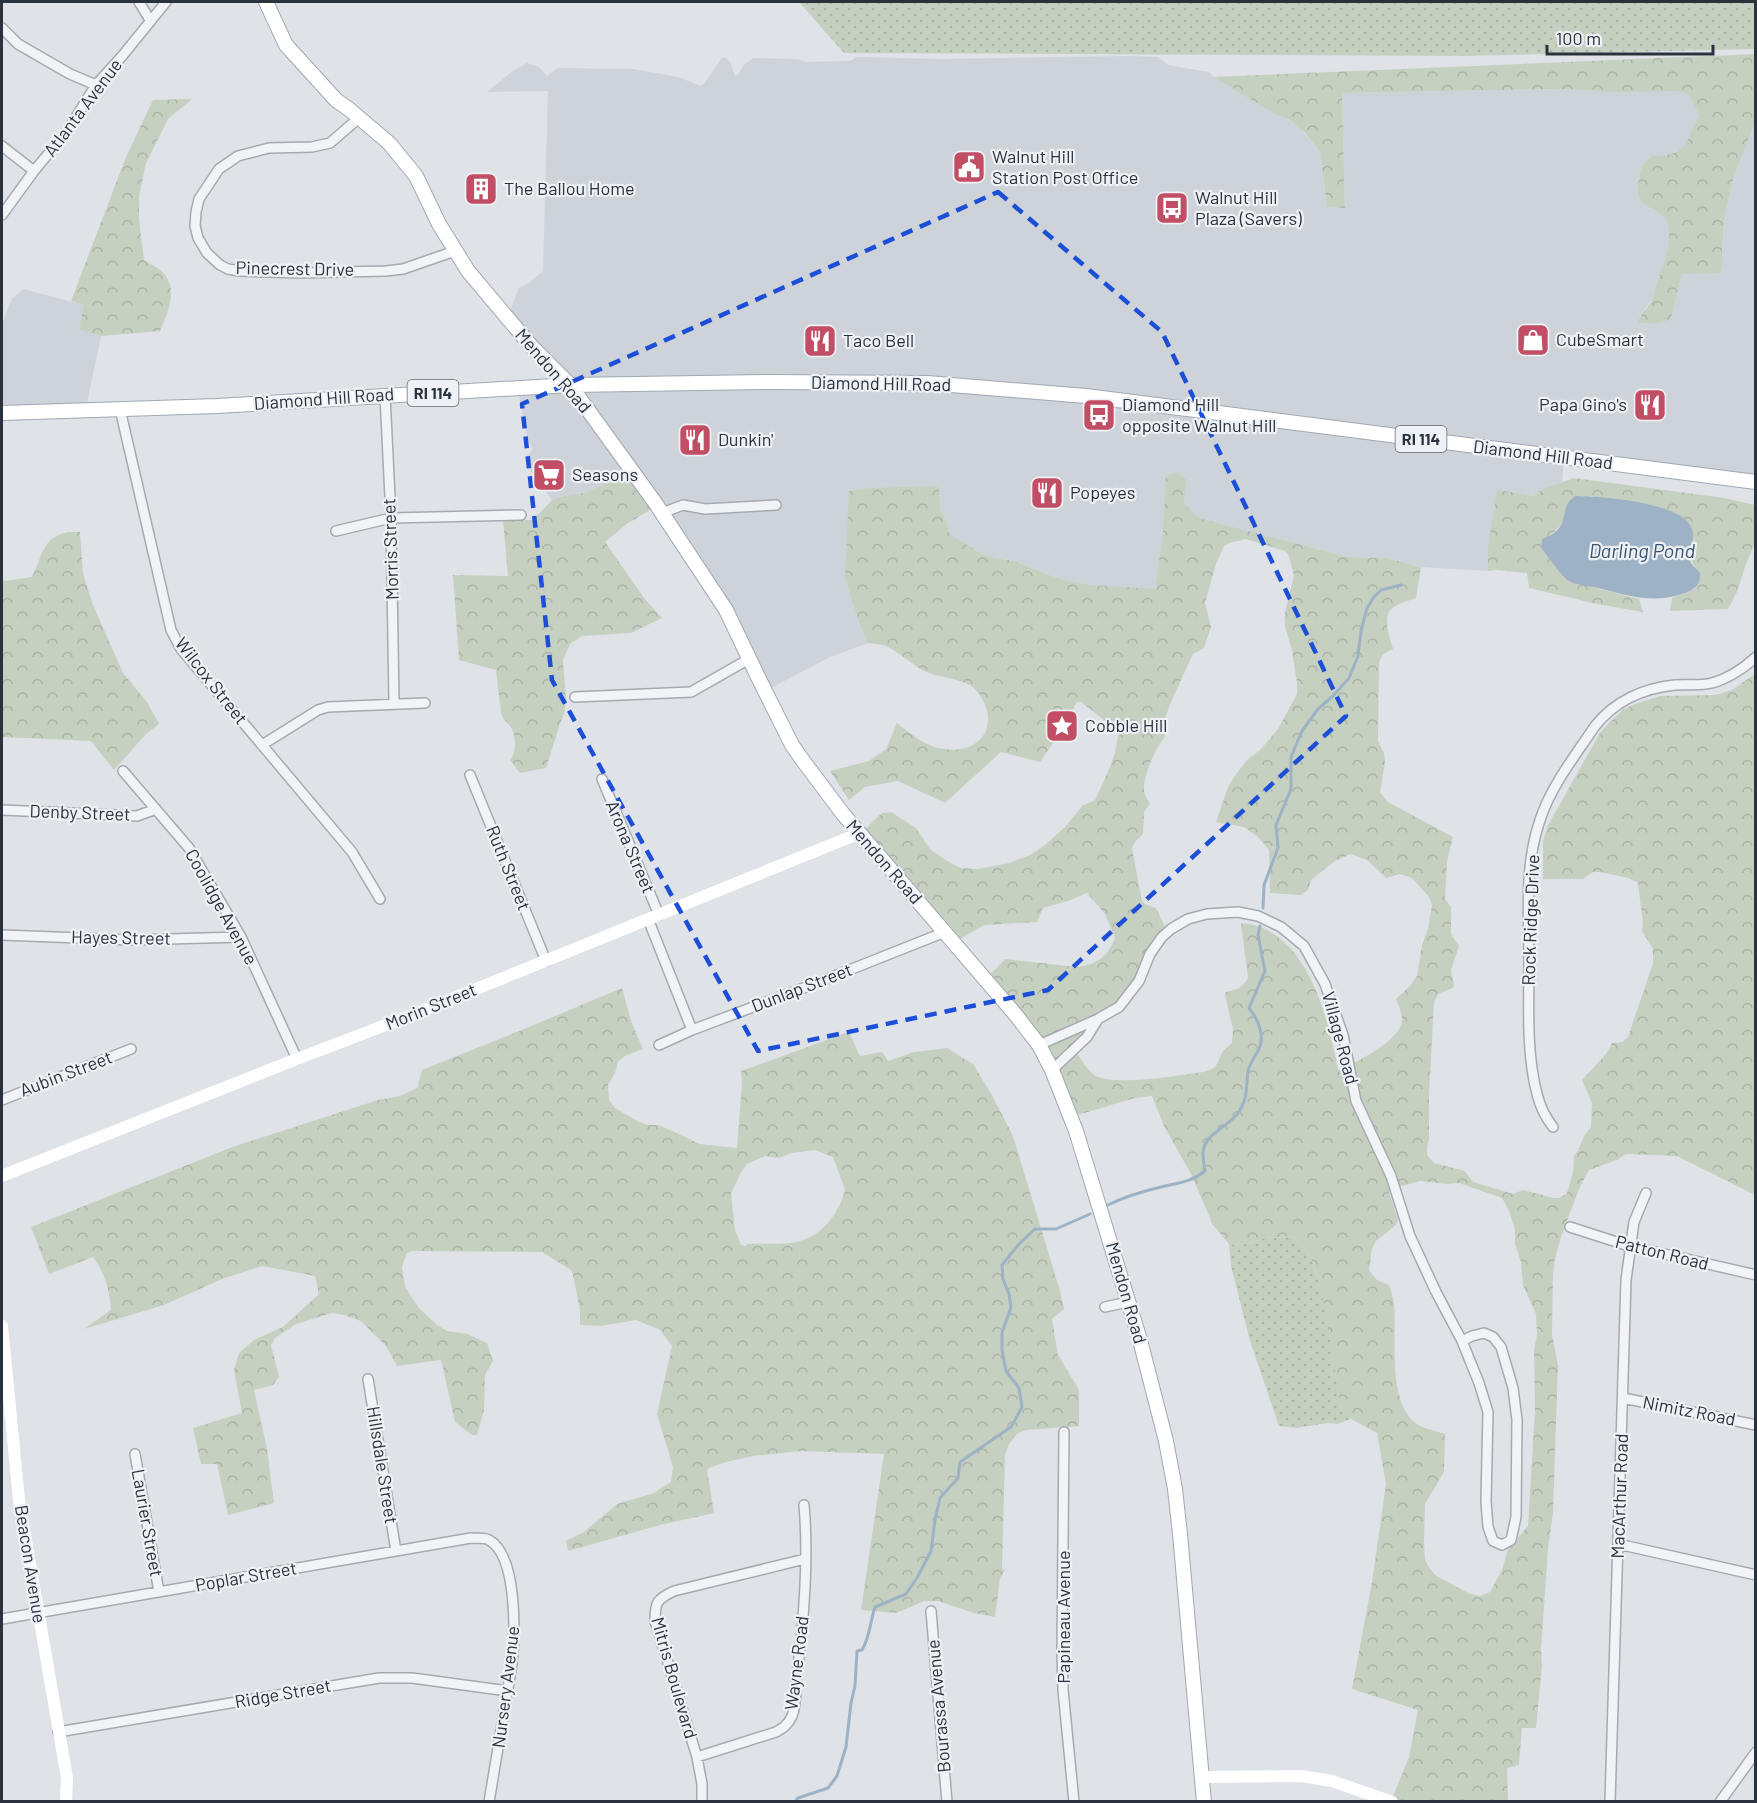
<svg xmlns="http://www.w3.org/2000/svg" width="1757" height="1803" font-family="Barlow,sans-serif">
	<defs>
		<pattern id="grass-dots" width="8" height="8" patternUnits="userSpaceOnUse" patternTransform="scale(1.5)"><rect width="8" height="8" fill="#c6d0c1"/><path d="M2 2h.1M6 6h.1" fill="none" stroke="#aab3a7" stroke-width="1.8" stroke-linecap="round"/></pattern>
		<pattern id="forest-crowns" width="20" height="18" patternUnits="userSpaceOnUse" patternTransform="scale(1.5)"><rect width="20" height="18" fill="#c6d0c1"/><path d="M2 6a3 3 0 1 1 6 0M12 15a3 3 0 1 1 6 0" fill="none" stroke="#aab3a7"/></pattern>
	</defs>
	<rect width="100%" height="100%" fill="#dfe3e7"/>
	<path fill="#ced2d9" d="M1129,56L1158,57L1168,65L1209,72L1214,77L1297,125L1320,152L1327,207L1345,208L1342,93L1560,89L1598,91H1679L1691,96L1699,115L1688,142L1680,150L1665,156H1652L1649,208L1663,214L1668,222L1670,237L1667,254L1654,296L1640,316L1671,318L1682,274L1723,261L1722,251L1725,214L1733,180L1755,122V482L1564,458L1562,482L1542,489L1534,496L1500,490L1488,547V571L1421,567L1386,558L1348,557L1199,518L1184,504L1187,480L1163,533L1155,590L1091,585L1060,579L1014,561L995,558L981,554L949,533L946,520L941,512L939,488H871L862,490L845,579L859,623L868,643L830,657L767,690L745,649L655,506L607,482L586,493L564,496L552,500L529,469L525,459L533,449L528,440L518,391L565,388L508,316L519,288L529,283L543,271L548,91L487,92L513,71L527,63L539,67L547,76L558,68L633,69L679,77L700,86L704,84L722,58H726L730,62L735,76L738,75L744,65L753,58L798,59L805,62L850,61L857,57L941,59Z
		M23,289L84,305L80,330L101,336L86,408L2,411V324L12,299Z"/>
	<path fill="url(#grass-dots)" d="M799,2H1755V49L1465,56L844,53Z
		M1293,1236C1301,1243 1311,1255 1314,1266C1329,1310 1334,1364 1341,1410L1351,1419L1337,1424L1328,1423L1296,1428L1279,1426L1250,1341L1231,1266L1229,1244L1242,1245L1265,1238Z"/>
	<path fill="url(#forest-crowns)" fill-rule="evenodd" d="M1755,54V122L1733,180L1725,214L1722,251L1723,261L1720,273L1682,274L1671,318C1660,325 1651,324 1638,322C1641,313 1649,307 1653,298C1655,292 1656,286 1658,280C1664,262 1672,245 1668,225C1664,204 1631,214 1639,180C1641,167 1642,165 1652,156C1688,156 1686,142 1699,115L1690,96L1679,91L1617,92L1560,89L1342,93L1345,208L1327,207L1320,152L1304,132L1290,120L1277,115L1214,77Z
		M192,99L168,119L146,163L139,196V220L144,260C149,263 155,266 160,270C180,286 168,312 160,331L101,336L79,330L84,305L71,301L126,157L153,100Z
		M627,468L652,509L628,523L605,542L644,598L662,618L631,633L582,636L570,644L563,660L566,700L564,714L560,724L546,768L520,773L510,760C517,752 516,734 510,726C506,721 503,720 501,713L496,670L459,660L453,575L508,576L503,520H533L552,500L564,496L586,493L607,482Z
		M1177,473L1187,480L1184,504L1199,518L1348,557L1386,558L1421,567L1416,598C1393,606 1382,607 1389,635C1390,640 1392,644 1393,649L1383,654L1379,662L1378,741L1384,753L1385,763L1380,792L1388,802L1453,837L1447,861L1445,899L1451,907V934L1459,946L1451,970L1454,985L1453,988L1438,994L1434,1002L1429,1096V1140L1427,1147V1155L1434,1163L1465,1171L1473,1182L1513,1194L1523,1190L1554,1198H1560L1567,1193L1573,1172L1574,1156L1578,1151L1584,1136L1591,1127L1592,1103L1582,1080L1606,1054L1612,1043L1622,1042L1628,1037L1653,963V949L1642,931L1643,924L1638,883L1628,878L1600,872H1593L1583,879H1543V841L1548,825L1600,733L1609,723L1624,709L1635,704L1660,696L1715,695L1732,690L1755,674V1195L1677,1156L1626,1154L1617,1160L1589,1170L1579,1189L1561,1237L1555,1258L1553,1275L1552,1334L1558,1366L1557,1392L1553,1513L1548,1549L1541,1650L1542,1666L1536,1728H1522L1519,1765L1507,1768L1508,1801H1391L1409,1757L1418,1710L1352,1689L1372,1582L1386,1484L1377,1433L1351,1419L1341,1410C1333,1363 1329,1311 1314,1266C1311,1255 1301,1243 1293,1236L1265,1238L1242,1245L1229,1244L1213,1225L1191,1174L1164,1126L1152,1096L1135,1098L1074,1116L1042,1056L986,979L1005,959L1077,967C1097,964 1108,957 1115,938L1105,914L1087,893L1068,901L1043,908L1037,922L984,925L955,942L861,833L882,813L891,812L916,828L930,849L947,861L961,868L978,869L1009,863L1030,855L1045,845L1065,827L1082,806L1095,800C1105,778 1118,755 1118,731L1081,702H1077L1058,736L1040,762L1001,752L945,803L898,781L865,787L849,800L830,771L869,761L886,749L897,723C911,734 926,747 944,749C985,755 1002,719 975,689C966,679 936,677 924,671C911,664 899,652 886,646C880,644 873,644 868,643L859,623L845,579L849,491L871,488L935,486L939,488L941,512L946,520L949,533L981,554L995,558L1014,561L1060,579L1091,585L1155,589L1163,533L1166,475ZM1246,539L1285,551L1289,556L1294,576L1285,612V627L1292,650L1297,683V694L1278,729L1260,750L1247,760L1234,777L1228,787L1216,822L1244,827L1258,837L1269,850L1270,893L1301,895L1308,890L1311,880L1335,861L1351,854L1367,860L1386,878L1400,874L1412,878L1429,897L1432,905L1428,929L1422,945L1417,976L1410,986L1396,999C1398,1005 1402,1012 1402,1018C1404,1040 1355,1063 1338,1070C1328,1017 1307,928 1241,923L1248,978C1243,988 1237,989 1226,992L1225,995L1233,1029L1232,1043C1228,1047 1223,1050 1221,1055C1216,1066 1217,1068 1203,1072C1180,1075 1111,1088 1093,1074C1086,1068 1081,1059 1076,1052L1107,1014L1135,985L1168,933L1156,908L1145,904L1142,901L1132,848L1135,842L1143,834L1144,812L1150,804C1147,799 1143,793 1144,786C1145,772 1156,747 1165,737L1163,724L1171,702L1193,654L1204,648L1211,627L1205,603L1216,564L1224,546L1229,543ZM1420,1181L1447,1184L1459,1183L1502,1198L1509,1211L1515,1230V1244L1521,1262L1523,1285L1536,1314L1537,1335L1534,1350L1535,1409L1528,1526L1508,1549L1502,1570L1490,1592L1480,1596L1470,1594L1435,1575L1428,1566L1425,1559L1424,1541L1425,1504L1444,1472L1445,1434C1436,1431 1421,1428 1414,1422C1387,1397 1397,1337 1394,1304C1393,1297 1391,1291 1389,1285L1377,1280L1369,1270L1372,1249L1376,1241L1396,1225L1398,1220L1389,1192L1398,1187Z
		M1574,478L1725,498L1755,505V542L1745,567L1737,592L1728,609L1670,611L1672,598L1695,589L1700,573C1689,560 1688,557 1694,540L1593,496H1575L1571,498C1563,519 1564,529 1542,539L1541,548C1546,553 1557,570 1562,573C1582,586 1616,593 1639,599L1643,612L1597,604L1529,588L1527,573L1497,570L1488,571V547L1497,491L1500,490L1534,496L1542,489Z
		M68,532H80L83,574L93,605L123,673L147,702L159,724L146,734L114,770L91,741L2,737V579L5,581L32,577C43,556 41,538 68,532Z
		M622,988L631,1021L643,1049L625,1056L618,1062L615,1073L608,1085L609,1100L615,1108L639,1122L648,1125H659L700,1144L737,1148L742,1083L741,1071L849,1032L860,1056L882,1052L888,1061L914,1052L947,1048L973,1064L993,1097L1013,1136L1060,1291L1064,1309L1052,1319L1058,1355L1079,1390V1426L1026,1430L1018,1433L1009,1444L1005,1455L1002,1569L1005,1570L1000,1578L995,1617L974,1613L938,1601H924L897,1613L861,1610L884,1454L801,1451L753,1456L726,1462L711,1467L707,1470L714,1513L660,1525L568,1551L566,1541L584,1532L617,1504L654,1493L671,1482L673,1467L657,1414L672,1346L660,1330L636,1320L601,1326L580,1325V1310L573,1275L571,1270L542,1252L412,1251L407,1253L402,1267L405,1287L419,1308L437,1325L447,1331L467,1334L487,1343L493,1361L485,1375L484,1410L477,1435H472L455,1422L441,1360L397,1366L386,1346L361,1321L344,1315L332,1313L296,1324L275,1338L271,1345L279,1377L273,1385L254,1390L267,1449L274,1503L228,1515L217,1464H201L193,1428L242,1413L234,1370L239,1353L254,1340L283,1327L319,1294L315,1276L262,1266L222,1279L164,1305L84,1329L111,1310C109,1289 106,1275 93,1257L49,1274L31,1227L235,1146L378,1100L400,1096L417,1088L422,1070L517,1032ZM815,1150L833,1157L845,1190C839,1214 821,1237 796,1242C781,1245 763,1243 748,1244L745,1246L741,1245L735,1230L731,1194L740,1174L747,1164L765,1156L779,1158L792,1153Z"/>
	<path fill="#9db2c4" d="M1575,496C1600,496 1680,502 1691,527C1698,541 1685,552 1691,563C1693,566 1698,570 1700,573C1701,585 1695,589 1685,593C1653,605 1626,595 1594,587C1587,586 1578,585 1571,582C1562,578 1548,556 1541,548L1542,539C1548,536 1555,534 1559,528C1567,518 1562,504 1575,496Z"/>
	<g fill="none" stroke-linecap="round" stroke-linejoin="round">
		<path stroke="#9db2c4" stroke-width="3" d="M1263,908L1264,885L1278,848L1276,825L1291,789V757L1302,731L1318,709L1333,696L1349,678L1358,656L1361,631L1367,608L1374,597L1381,590L1401,585
			M1108,1205C1124,1197 1144,1191 1161,1187C1177,1183 1192,1182 1205,1171C1204,1165 1203,1159 1203,1153C1204,1133 1229,1127 1239,1112C1248,1098 1246,1086 1248,1071C1250,1063 1254,1058 1258,1051C1266,1037 1258,1019 1249,1008L1265,971L1258,935L1260,926
			M795,1802L798,1798L828,1788L837,1776L846,1747L851,1703L855,1686L857,1651L862,1650C870,1637 870,1622 875,1607L906,1594L917,1578L931,1551L935,1520L940,1498L958,1478L960,1462L1011,1427L1022,1407L1019,1388L1006,1371L1002,1350V1333L1011,1307L1009,1294L1003,1279L1002,1265L1019,1244L1035,1229H1056L1090,1214"/>
		<g stroke="#a5aab1" stroke-width="12">
			<path id="street" d="M139,2L150,20
				M2,28L18,44L70,74L96,85
				M360,117L330,143L312,147L269,148L238,156L219,169L199,199L196,212L195,226L198,238L207,253L220,265L228,269L239,271L299,273L386,271L403,269L455,251
				M2,146L34,171
				M2,215L34,171L68,130L96,85L123,55L166,2
				M385,395L391,518L394,703
				M120,409L171,630L181,649L262,745L318,710L328,707L425,703
				M662,513L683,505L705,509L776,505
				M336,531L391,518L521,515
				M575,697L691,692L749,659
				M262,745L352,852L380,899
				M123,771L189,848L241,937L297,1059
				M470,775L546,961
				M602,779L659,915
				M2,810L137,816L156,809
				M648,919L692,1030
				M2,935L132,940L241,937
				M659,1045L692,1030L814,984L945,932
				M1039,1045L1098,1019L1119,1007L1139,981L1150,954L1162,937L1171,929L1188,919L1207,914L1238,912L1258,916L1281,927L1304,946L1325,984L1343,1035L1356,1101L1391,1176L1410,1236L1436,1292L1462,1341
				M1052,1070L1087,1037L1098,1019
				M2,1100L131,1049
				M1553,1127C1545,1117 1540,1106 1537,1094C1526,1052 1529,1005 1529,961C1529,915 1524,866 1540,820C1551,786 1575,756 1595,726C1615,701 1644,688 1675,685C1687,684 1700,686 1712,683C1727,679 1744,668 1756,657
				M1570,1227L1629,1246L1756,1275
				M1105,1307L1128,1302
				M1484,1333L1493,1337L1501,1347L1513,1388L1517,1420L1516,1517L1511,1540L1502,1545L1493,1541L1488,1527L1486,1501L1488,1412L1479,1383L1462,1341L1472,1336Z
				M368,1379L396,1551
				M1623,1398L1756,1425
				M1064,1432L1062,1652L1063,1690L1074,1802
				M135,1454L159,1592
				M1618,1544L1756,1575
				M931,1611L947,1802
				M2,1619L471,1538C477,1539 484,1537 489,1540C518,1556 515,1636 512,1664L489,1802
				M58,1732L379,1678H412L508,1691
				M697,1757L776,1732C783,1728 788,1725 792,1716C797,1704 795,1689 797,1675C804,1619 809,1561 804,1505
				M702,1802V1784L697,1757L655,1621C655,1602 657,1599 674,1591L805,1559
				M1610,1802L1626,1280L1634,1222L1646,1193
				M1720,1802L1756,1752"/>
		</g>
		<g stroke="#a0a8b2" stroke-width="16">
			<path id="primary" d="M266,2L286,45L336,100L350,110L389,143L416,176L439,224L468,271L532,347L570,385L656,504L726,610L758,677L792,745L804,762L843,814L1015,1014L1039,1045L1052,1070L1076,1131L1140,1340L1166,1441L1175,1489L1180,1534L1204,1802
				M2,413L217,406L570,385L769,382L927,383L1086,396L1756,482"/>
		</g>
		<use href="#street" stroke="#f2f3f6" stroke-width="9"/>
		<path stroke="#fff" stroke-width="12" d="M2,1176L297,1059L412,1015L860,833
			M2,1326L19,1500L67,1778L66,1802
			M1202,1777L1301,1776L1332,1781L1392,1802"/>
		<use href="#primary" stroke="#fff" stroke-width="14"/>
	</g>
	<path fill="none" stroke="#1d4ed8" stroke-width="4.5" stroke-dasharray="12 8" stroke-linejoin="round" d="M998,192L1162,332L1346,716L1048,990L758,1051L552,680L522,404Z"/>
	<defs>
		<g id="civic-square" transform="scale(1.725)"><rect x="-9" y="-9" width="18" height="18" rx="4" fill="#c24e65" stroke="#eef1f5"/><path d="M-.6-6.5H3V-4.5H.6V-3L4-1V1h2V6H-6V1h2V-1L-.6-3ZM-1.2 2.5V6h2.4V2.5Z" fill="#fff"/></g>
		<g id="building-square" transform="scale(1.725)"><rect x="-9" y="-9" width="18" height="18" rx="4" fill="#c24e65" stroke="#eef1f5"/><path d="M-4-6H4V6H1V3H-1V6H-4ZM-2.5-4.3h1.7v1.8h-1.7ZM.8-4.3h1.7v1.8H.8ZM-2.5-1h1.7V.8h-1.7ZM.8-1h1.7V.8H.8Z" fill="#fff"/></g>
		<g id="bus-square" transform="scale(1.725)"><rect x="-9" y="-9" width="18" height="18" rx="4" fill="#c24e65" stroke="#eef1f5"/><path d="M-5-6H5V4H4V6H2V4H-2V6H-4V4H-5ZM-3.5-4V0h7V-4ZM-3.5 1.2v1.5H-2V1.2ZM2 1.2v1.5H3.5V1.2Z" fill="#fff"/></g>
		<g id="shop-square" transform="scale(1.725)"><rect x="-9" y="-9" width="18" height="18" rx="4" fill="#c24e65" stroke="#eef1f5"/><path d="M-5-2.5h2.3a2.7 3.5 0 0 1 5.4 0H5L5.5 6h-11ZM-1.5-2.5h3a1.5 2.3 0 0 0-3 0Z" fill="#fff"/></g>
		<g id="restaurant-square" transform="scale(1.725)"><rect x="-9" y="-9" width="18" height="18" rx="4" fill="#c24e65" stroke="#eef1f5"/><path d="M-5-6h1v4h1v-4h1v4h1v-4h1v5L-1.5 .5V6h-2V.5L-5-1ZM5-6V6H3V1.5H1.5Q1.5-4 5-6Z" fill="#fff"/></g>
		<g id="supermarket-square" transform="scale(1.725)"><rect x="-9" y="-9" width="18" height="18" rx="4" fill="#c24e65" stroke="#eef1f5"/><path d="M-6-5.5h2.5l.6 2H6L4.5 2H-2.5L-4.4-4H-6ZM-1.5 3.2a1.3 1.3 0 1 0 .1 0ZM3 3.2a1.3 1.3 0 1 0 .1 0Z" fill="#fff"/></g>
		<g id="sight-square" transform="scale(1.725)"><rect x="-9" y="-9" width="18" height="18" rx="4" fill="#c24e65" stroke="#eef1f5"/><path d="M0-6L1.8-2.2L6-1.7L2.9 1.2L3.7 5.4L0 3.3L-3.7 5.4L-2.9 1.2L-6-1.7L-1.8-2.2Z" fill="#fff"/></g>
	</defs>
	<g fill-rule="evenodd">
		<use href="#civic-square" x="969" y="167"/>
		<use href="#building-square" x="481" y="189"/>
		<use href="#bus-square" x="1172" y="208"/>
		<use href="#shop-square" x="1533" y="340"/>
		<use href="#restaurant-square" x="820" y="341"/>
		<use href="#restaurant-square" x="1650" y="405"/>
		<use href="#bus-square" x="1099" y="415"/>
		<use href="#restaurant-square" x="695" y="440"/>
		<use href="#supermarket-square" x="549" y="475"/>
		<use href="#restaurant-square" x="1047" y="493"/>
		<use href="#sight-square" x="1062" y="726"/>
	</g>
	<g text-anchor="middle" stroke-width="4.5" stroke-linejoin="round" paint-order="stroke">
		<g fill="#eef1f5" stroke="#646b74" stroke-width="1.5">
			<rect x="407.5" y="380" width="51" height="26" rx="4.5"/>
			<rect x="1395.5" y="426" width="51" height="26" rx="4.5"/>
		</g>
		<g font-size="16" font-weight="bold" fill="#29323d">
			<text x="433" y="399">RI 114</text>
			<text x="1421" y="445">RI 114</text>
		</g>
		<g font-size="18" fill="#29323d" stroke="#eef1f5">
			<text transform="translate(83 108) rotate(-53)" y="6">Atlanta Avenue</text>
			<text transform="translate(295 269) rotate(1)" y="6">Pinecrest Drive</text>
			<text transform="translate(553 371) rotate(49)" y="6">Mendon Road</text>
			<text transform="translate(881 384) rotate(1)" y="6">Diamond Hill Road</text>
			<text transform="translate(324 399) rotate(-4)" y="6">Diamond Hill Road</text>
			<text transform="translate(1543 455) rotate(7)" y="6">Diamond Hill Road</text>
			<text transform="translate(391 549) rotate(-92)" y="6">Morris Street</text>
			<text transform="translate(211 681) rotate(52)" y="6">Wilcox Street</text>
			<text transform="translate(80 813) rotate(2)" y="6">Denby Street</text>
			<text transform="translate(630 847) rotate(67)" y="6">Arona Street</text>
			<text transform="translate(884 862) rotate(49)" y="6">Mendon Road</text>
			<text transform="translate(508 868) rotate(68)" y="6">Ruth Street</text>
			<text transform="translate(221 907) rotate(61)" y="6">Coolidge Avenue</text>
			<text transform="translate(1531 920) rotate(-88)" y="6">Rock Ridge Drive</text>
			<text transform="translate(121 938) rotate(1)" y="6">Hayes Street</text>
			<text transform="translate(802 988) rotate(-21)" y="6">Dunlap Street</text>
			<text transform="translate(431 1007) rotate(-22)" y="6">Morin Street</text>
			<text transform="translate(1340 1038) rotate(75)" y="6">Village Road</text>
			<text transform="translate(66 1074) rotate(-21)" y="6">Aubin Street</text>
			<text transform="translate(1662 1253) rotate(14)" y="6">Patton Road</text>
			<text transform="translate(1126 1293) rotate(74)" y="6">Mendon Road</text>
			<text transform="translate(1689 1411) rotate(11)" y="6">Nimitz Road</text>
			<text transform="translate(382 1465) rotate(81)" y="6">Hillsdale Street</text>
			<text transform="translate(1620 1496) rotate(-88)" y="6">MacArthur Road</text>
			<text transform="translate(147 1523) rotate(80)" y="6">Laurier Street</text>
			<text transform="translate(30 1564) rotate(81)" y="6">Beacon Avenue</text>
			<text transform="translate(246 1577) rotate(-10)" y="6">Poplar Street</text>
			<text transform="translate(1064 1617) rotate(-90)" y="6">Papineau Avenue</text>
			<text transform="translate(797 1663) rotate(-83)" y="6">Wayne Road</text>
			<text transform="translate(674 1678) rotate(74)" y="6">Mitris Boulevard</text>
			<text transform="translate(506 1687) rotate(-83)" y="6">Nursery Avenue</text>
			<text transform="translate(283 1694) rotate(-10)" y="6">Ridge Street</text>
			<text transform="translate(939 1706) rotate(-95)" y="6">Bourassa Avenue</text>
		</g>
		<g font-size="18" fill="#29323d" stroke="#eef1f5" text-anchor="start">
			<text x="992" y="163">Walnut Hill<tspan x="992" dy="21">Station Post Office</tspan></text>
			<text x="504" y="195">The Ballou Home</text>
			<text x="1195" y="204">Walnut Hill<tspan x="1195" dy="21">Plaza (Savers)</tspan></text>
			<text x="1556" y="346">CubeSmart</text>
			<text x="843" y="347">Taco Bell</text>
			<text x="1122" y="411">Diamond Hill<tspan x="1122" dy="21">opposite Walnut Hill</tspan></text>
			<text x="1627" y="411" text-anchor="end">Papa Gino's</text>
			<text x="718" y="446">Dunkin'</text>
			<text x="572" y="481">Seasons</text>
			<text x="1070" y="499">Popeyes</text>
			<text x="1085" y="732">Cobble Hill</text>
		</g>
		<g font-size="20" font-style="italic" fill="#37526d" stroke="#eef1f5">
			<text x="1642" y="558">Darling Pond</text>
		</g>
	</g>
	<rect width="1757" height="1803" fill="none" stroke="#29323d" stroke-width="6"/>
	<path d="M1547 45v9h166v-9" fill="none" stroke="#29323d" stroke-width="3"/>
	<text x="1556" y="45" font-size="18" fill="#29323d" stroke="#eef1f5" stroke-width="4.5" paint-order="stroke">100 m</text>
</svg>
